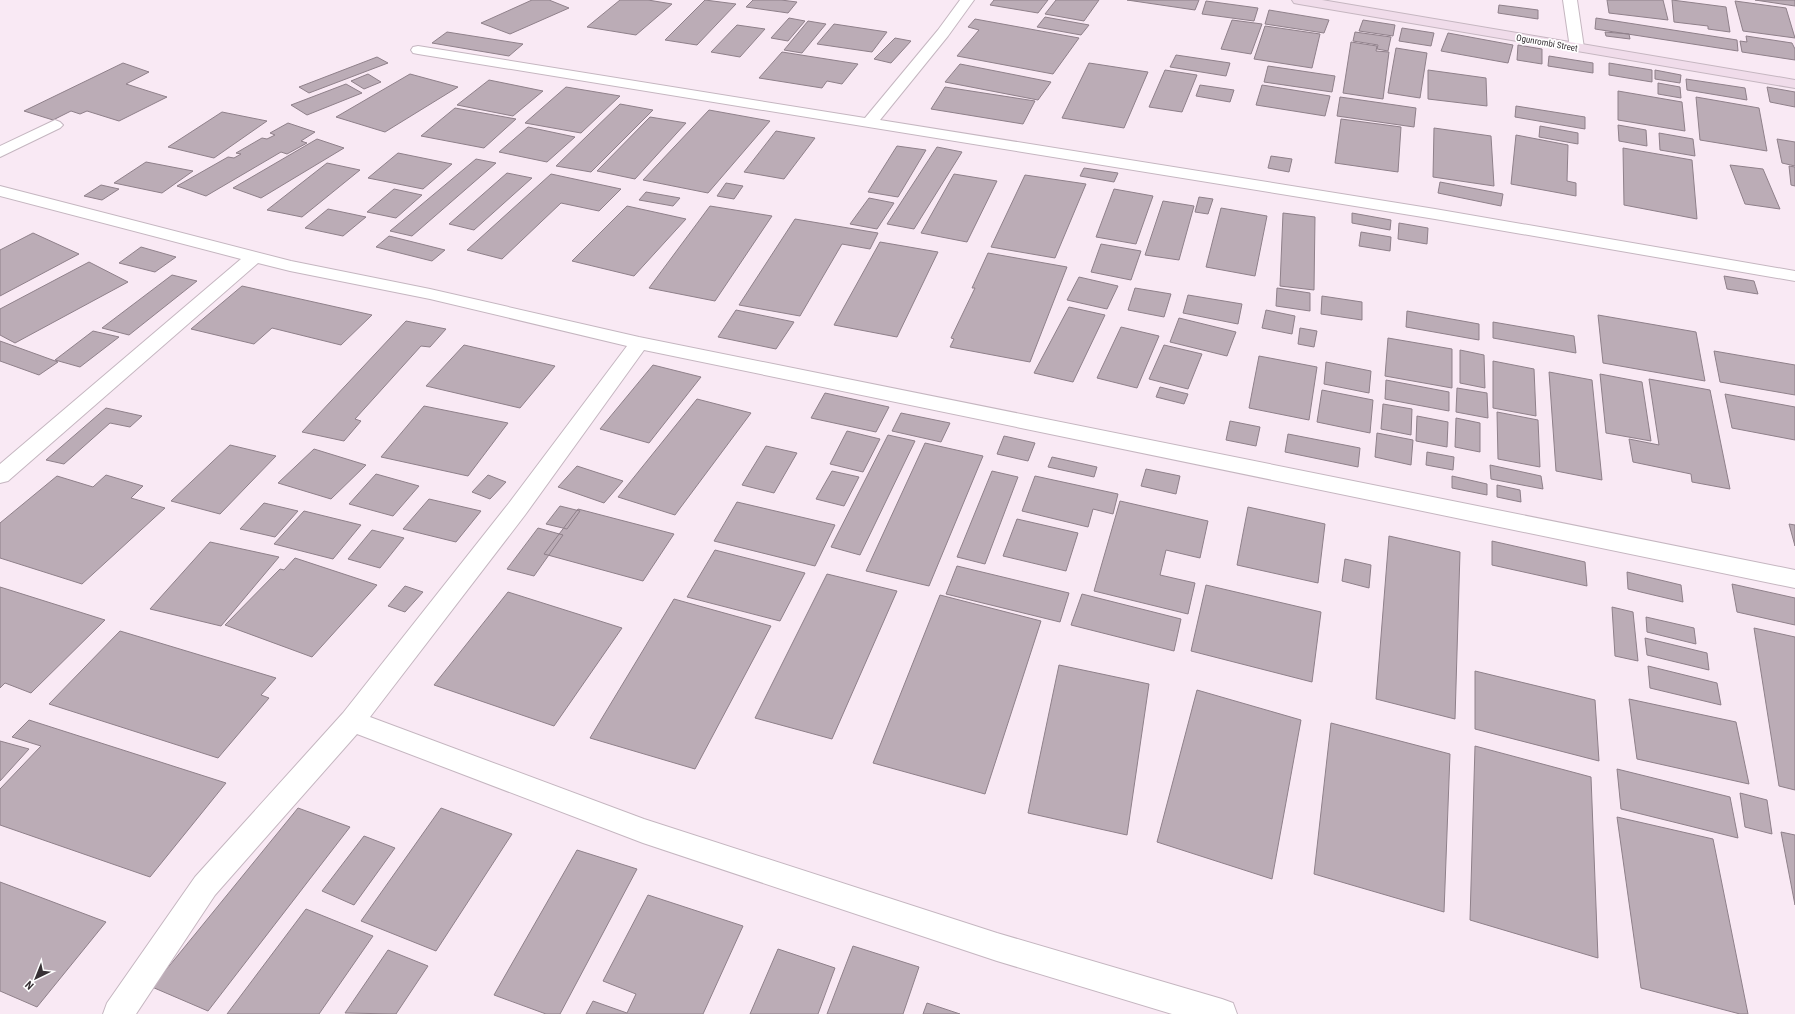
<svg xmlns="http://www.w3.org/2000/svg" width="1795" height="1014" font-family="'Roboto Condensed',sans-serif">
	<rect width="100%" height="100%" fill="#f9e9f4"/>
	<path fill="#bbacb6" stroke="#8f808a" d="M532,0H549L569,8L510,34L481,23Z
		M620,0H648L672,4L636,35L587,27Z
		M705,0L736,4L697,45L665,40Z
		M753,0H781L797,2L788,13L746,7Z
		M994,0H1048L1038,13L990,5Z
		M1056,0H1099L1084,21L1045,14Z
		M1127,0H1199L1195,10Z
		M1607,0H1663L1668,20L1609,13Z
		M1672,0L1726,7L1730,32L1708,29V26L1674,22Z
		M1755,0H1795V6Z
		M1206,1L1258,8L1254,21L1202,14Z
		M1735,1L1786,8L1795,38L1743,31Z
		M1499,5L1538,10V19L1498,13Z
		M1269,10L1329,20L1324,33L1265,24Z
		M1045,17L1089,25L1081,35L1037,27Z
		M789,18L805,21L788,41L771,38Z
		M1596,18L1737,40L1738,51L1595,29Z
		M975,19L1079,38L1053,74L957,56L979,30L968,27Z
		M1232,20L1262,24L1251,54L1221,49Z
		M1363,20L1395,25L1393,36L1359,31Z
		M808,21L826,24L802,53L784,50Z
		M834,24L887,32L872,52L817,44Z
		M737,25L765,29L740,57L711,52Z
		M1265,26L1320,34L1312,68L1254,59Z
		M1402,28L1434,33L1431,46L1399,41Z
		M447,32L523,44L509,56L432,43Z
		M1355,32L1391,37L1388,51L1377,49L1378,45L1353,41Z
		M1605,32L1629,34L1630,39L1606,36Z
		M1448,33L1513,45L1508,63L1441,51Z
		M1746,36L1792,43L1795,49V60L1742,52L1740,41L1747,42Z
		M895,38L911,41L891,63L874,59Z
		M1351,42L1377,46L1376,51L1389,52L1383,99L1343,93Z
		M1518,45L1542,49V64L1517,60Z
		M1396,48L1427,53L1420,98L1388,93Z
		M782,52L858,64L842,84L827,81L822,88L759,78Z
		M1176,55L1230,63L1226,76L1170,67Z
		M1549,56L1593,63V73L1548,66Z
		M377,57L388,63L309,93L299,87Z
		M123,63L149,72L126,84L167,97L119,121L87,111L80,114L71,111L53,120L24,111Z
		M1089,63L1148,72L1124,128L1062,118Z
		M1609,63L1652,70V82L1609,75Z
		M960,64L1051,82L1038,100L945,82Z
		M1268,66L1335,76L1332,92L1264,82Z
		M1165,70L1197,75L1182,112L1149,107Z
		M1428,70L1486,78L1487,106L1428,99Z
		M1655,70L1681,75L1680,83L1655,79Z
		M368,74L381,82L364,89L351,81Z
		M410,74L458,87L385,132L336,117Z
		M1686,79L1745,88L1747,100L1687,90Z
		M489,80L543,91L513,116L457,105Z
		M1658,83L1680,87L1681,98L1658,94Z
		M346,84L362,93L307,115L291,105Z
		M1200,85L1234,90L1230,102L1196,96Z
		M1262,85L1330,96L1325,116L1256,105Z
		M566,87L620,96L581,133L525,123Z
		M945,87L1035,101L1023,124L931,109Z
		M1767,87L1795,92V107L1770,102Z
		M1618,91L1682,102L1685,131L1618,120Z
		M1340,97L1416,108L1414,127L1337,116Z
		M1696,97L1759,108L1767,151L1700,140Z
		M620,104L653,110L591,172L556,166Z
		M1516,106L1585,117V129L1515,117Z
		M455,108L516,119L484,148L421,136Z
		M709,110L770,121L708,193L643,180Z
		M222,112L267,121L214,158L168,147Z
		M650,117L686,123L635,179L597,171Z
		M1341,119L1401,127L1398,172L1335,163Z
		M288,123L315,132L301,141L307,143L287,154L281,152L206,196L177,186L228,157L234,158L241,154L236,153L262,138L267,139L275,135L270,133Z
		M1618,125L1646,130L1647,146L1619,141Z
		M1540,126L1578,133V144L1539,137Z
		M528,127L575,137L547,162L499,152Z
		M1434,128L1491,136L1494,186L1433,177Z
		M776,131L815,138L784,179L744,172Z
		M1659,133L1693,139L1695,156L1660,150Z
		M1516,135L1568,145L1567,181L1576,183V196L1511,184Z
		M317,139L344,148L261,198L233,188Z
		M1777,139L1795,142V166L1782,163Z
		M897,146L926,150L898,197L868,192Z
		M937,147L962,152L914,229L887,224Z
		M1623,148L1692,160L1697,219L1624,205Z
		M398,153L452,164L423,189L368,178Z
		M1271,156L1292,159L1289,172L1268,168Z
		M476,159L496,163L412,236L390,231Z
		M146,162L193,171L162,193L114,183Z
		M327,163L360,170L302,217L267,210Z
		M1730,165L1763,169L1780,209L1745,204Z
		M1789,166L1795,167V186L1791,185Z
		M1084,168L1118,173L1114,182L1080,176Z
		M507,173L532,178L474,230L449,224Z
		M551,174L621,189L599,211L561,203L502,259L467,250Z
		M954,174L997,181L967,242L921,233Z
		M1025,175L1086,184L1055,258L991,247Z
		M1440,182L1503,194L1501,206L1438,193Z
		M726,183L743,186L734,199L717,196Z
		M101,185L119,189L102,200L84,196Z
		M394,189L422,195L396,218L367,212Z
		M1114,189L1153,196L1136,244L1096,237Z
		M646,192L680,198L673,206L639,200Z
		M1199,197L1213,199L1208,214L1195,212Z
		M869,198L894,203L877,229L850,224Z
		M1163,201L1194,206L1179,260L1145,255Z
		M627,206L686,219L634,276L572,261Z
		M710,206L772,216L715,301L649,288Z
		M1221,208L1267,216L1255,276L1206,267Z
		M328,209L366,217L343,236L305,228Z
		M1283,213L1315,217L1314,290L1280,286Z
		M1352,213L1391,220L1390,230L1352,223Z
		M795,219L878,233L870,249L842,244L800,316L739,305Z
		M1399,223L1428,228L1427,244L1398,239Z
		M1361,232L1391,237L1390,251L1359,246Z
		M33,233L79,254L0,296V250Z
		M389,236L445,250L432,261L376,247Z
		M880,242L938,252L897,337L834,325Z
		M1101,244L1141,251L1131,280L1091,272Z
		M141,247L176,257L155,272L119,263Z
		M988,253L1067,267L1030,362L950,347L954,339L951,338L975,288H972Z
		M89,262L128,282L15,343L0,335V309Z
		M172,275L197,281L129,335L102,328Z
		M1724,276L1754,281L1758,294L1727,289Z
		M1079,277L1118,286L1107,309L1067,300Z
		M242,286L372,315L341,345L272,328L254,344L191,329Z
		M1135,288L1171,294L1164,317L1128,310Z
		M1277,288L1310,293V311L1276,306Z
		M1188,295L1242,304L1238,324L1183,313Z
		M1322,296L1362,302V320L1321,314Z
		M1069,307L1105,315L1073,382L1034,373Z
		M736,310L794,322L776,349L718,337Z
		M1266,310L1295,316L1292,334L1262,328Z
		M1407,311L1479,324V340L1406,327Z
		M1598,315L1696,332L1705,381L1603,363Z
		M1179,318L1236,332L1227,356L1170,342Z
		M406,321L446,329L430,347L421,346L355,419L361,421L344,441L302,432Z
		M1493,322L1574,336L1576,353L1493,338Z
		M1121,327L1159,336L1137,388L1097,378Z
		M1300,328L1317,331L1314,347L1298,344Z
		M93,331L119,337L80,367L55,360Z
		M1388,338L1452,349V388L1385,376Z
		M0,341L58,362L39,375L0,361Z
		M464,345L555,366L520,408L426,386Z
		M1164,345L1202,354L1188,389L1149,379Z
		M1460,350L1484,355L1485,388L1460,383Z
		M1714,351L1795,365V395L1720,382Z
		M1259,356L1317,367L1309,420L1249,408Z
		M1493,361L1534,369L1536,416L1493,408Z
		M1326,362L1371,371L1369,393L1324,384Z
		M653,365L701,377L649,443L600,429Z
		M1549,372L1592,380L1602,480L1556,471Z
		M1600,374L1642,382L1651,441L1606,433Z
		M1649,379L1710,390L1730,489L1692,482L1691,474L1633,462L1629,439L1659,445Z
		M1386,380L1449,392V411L1385,399Z
		M1160,387L1188,394L1184,404L1156,397Z
		M1457,388L1487,393L1488,418L1456,412Z
		M1322,390L1373,400L1370,433L1317,422Z
		M825,393L889,407L876,432L811,418Z
		M1725,394L1795,407V440L1732,428Z
		M697,399L751,413L675,515L618,497Z
		M1383,404L1412,409L1411,435L1381,429Z
		M424,406L508,423L468,476L381,457Z
		M106,408L142,416L130,427L110,423L64,464L46,460Z
		M1497,412L1538,420L1540,467L1498,459Z
		M901,413L950,423L941,442L892,431Z
		M1417,416L1448,422L1447,447L1416,441Z
		M1456,418L1480,423V452L1455,447Z
		M1230,421L1260,427L1256,446L1226,440Z
		M847,431L880,439L863,472L830,464Z
		M1377,433L1413,440L1411,465L1375,457Z
		M1288,434L1360,448L1358,467L1285,452Z
		M888,435L915,441L860,555L831,547Z
		M1004,436L1035,443L1028,461L997,454Z
		M925,443L983,456L929,586L866,571Z
		M230,445L276,456L220,514L171,501Z
		M766,446L797,453L774,493L742,485Z
		M314,449L366,465L331,499L278,483Z
		M1427,452L1454,457L1453,470L1426,465Z
		M1052,457L1097,467L1094,477L1048,467Z
		M1490,465L1541,476L1543,489L1491,479Z
		M577,466L623,481L604,503L558,487Z
		M1146,469L1180,476L1176,494L1141,486Z
		M832,471L859,477L844,506L816,499Z
		M992,471L1018,477L985,564L957,557Z
		M376,474L419,486L393,516L349,504Z
		M106,475L143,486L131,498L165,508L82,584L0,558V523L57,476L93,487Z
		M488,475L506,482L490,499L472,492Z
		M1035,476L1118,494L1113,514L1093,509L1088,527L1022,511Z
		M1452,476L1487,484V495L1452,488Z
		M1497,485L1520,490L1521,502L1497,497Z
		M429,499L481,511L456,542L403,529Z
		M1120,501L1208,521L1200,558L1166,550L1160,575L1195,583L1188,614L1094,591Z
		M737,502L835,525L815,566L714,541Z
		M264,503L298,511L275,537L240,529Z
		M560,506L580,511L567,529L546,524Z
		M1248,507L1325,524L1318,583L1237,565Z
		M578,509L674,534L643,581L544,554Z
		M304,511L361,525L333,559L274,544Z
		M1017,519L1078,533L1066,571L1003,556Z
		M1789,524L1795,525V546Z
		M538,528L563,535L534,576L507,569Z
		M372,530L404,538L380,568L348,559Z
		M1389,536L1460,552L1455,719L1376,699Z
		M1492,541L1585,562L1587,586L1492,565Z
		M210,542L279,557L221,626L150,609Z
		M715,550L805,573L780,621L687,597Z
		M295,558L377,585L312,657L225,625L280,569L284,570Z
		M1345,559L1371,565L1369,588L1342,581Z
		M957,566L1069,593L1060,622L946,594Z
		M1627,572L1681,585L1683,602L1628,589Z
		M827,574L897,591L832,739L755,718Z
		M1732,584L1795,598V625L1737,612Z
		M1206,585L1321,612L1312,682L1191,651Z
		M405,586L423,592L405,612L388,606Z
		M0,587L105,620L31,693L5,683L0,688Z
		M508,592L622,628L554,726L434,685Z
		M1082,594L1181,619L1174,651L1071,625Z
		M940,595L1041,621L985,794L873,763Z
		M674,599L771,626L695,769L590,738Z
		M1612,607L1633,612L1638,661L1615,656Z
		M1646,617L1694,628L1696,644L1647,632Z
		M1754,628L1795,637V790L1779,786Z
		M120,631L276,678L261,695L269,698L218,758L49,704Z
		M1645,638L1707,653L1709,670L1647,655Z
		M1059,665L1149,684L1127,835L1028,813Z
		M1648,666L1717,683L1721,705L1650,688Z
		M1475,671L1595,700L1599,761L1475,729Z
		M1197,690L1301,720L1272,879L1157,842Z
		M1629,699L1736,722L1749,784L1637,759Z
		M29,720L226,783L150,877L0,825V789L41,746L12,737Z
		M1331,723L1450,754L1444,912L1314,874Z
		M0,741L29,749L0,781Z
		M1475,746L1591,777L1598,958L1470,920Z
		M1617,769L1730,797L1738,838L1621,809Z
		M1740,793L1767,800L1772,834L1745,827Z
		M298,808L350,827L208,1011L152,987Z
		M441,808L512,834L436,951L361,921Z
		M1617,817L1713,839L1748,1014H1740L1641,988Z
		M1781,832L1795,835V905Z
		M364,836L395,848L354,905L322,891Z
		M577,850L637,869L560,1014H546L494,995Z
		M0,882L106,922L37,1007L0,991Z
		M648,895L743,926L703,1014H586L593,1001L627,1013L636,994L603,981Z
		M306,909L373,936L319,1014H227Z
		M853,946L919,967L903,1014H827Z
		M778,949L835,968L818,1014H750Z
		M388,950L428,966L396,1014L345,1013Z
		M927,1003L960,1014H923Z"/>
	<g fill="none" stroke-linecap="round" stroke-linejoin="round">
		<g stroke="#c5b6c0" stroke-width="2">
			<path id="street" d="M960,0H974L948,36L880,120L1435,209L1795,271V281L1435,219L418,54L413,53L411,50L413,47L418,46L865,118L938,30Z
				M1563,0H1577L1584,48L1582,51H1572L1570,48Z
				M55,120L60,122L63,125L60,128L0,157V146Z
				M0,186L291,261L430,289L639,337L1795,570V588L644,350L525,515L370,717L644,819L997,933L1222,999L1233,1003L1237,1014H1172L997,961L643,843L357,734L215,895L136,1014H103L107,1003L195,877L343,713L509,503L627,346L430,299L290,271L258,263L8,481L0,483V464L241,259L0,196Z"/>
		</g>
		<g stroke="#c5b6c0" stroke-width="2">
			<path id="secondary" d="M1292,0H1322L1795,80V88L1299,4L1294,3Z"/>
		</g>
		<use href="#street" fill="#fff" fill-rule="evenodd"/>
		<use href="#secondary" fill="#f0dcea" fill-rule="evenodd"/>
	</g>
	<g text-anchor="middle" stroke-width="3.5" stroke-linejoin="round" paint-order="stroke">
		<g font-size="9" fill="#373135" stroke="#fff">
			<text transform="translate(1547 43) rotate(10)" y="3">Ogunrombi Street</text>
		</g>
	</g>
	<g transform="translate(36 978) rotate(223)" stroke="#ffffff" stroke-width="3" paint-order="stroke">
	<path d="M0-3L7 15L0 10L-7 15Z" fill="#373135"/>
	<text y="-6" font-size="11" font-weight="bold" text-anchor="middle" fill="#373135">N</text>
	</g>
</svg>
